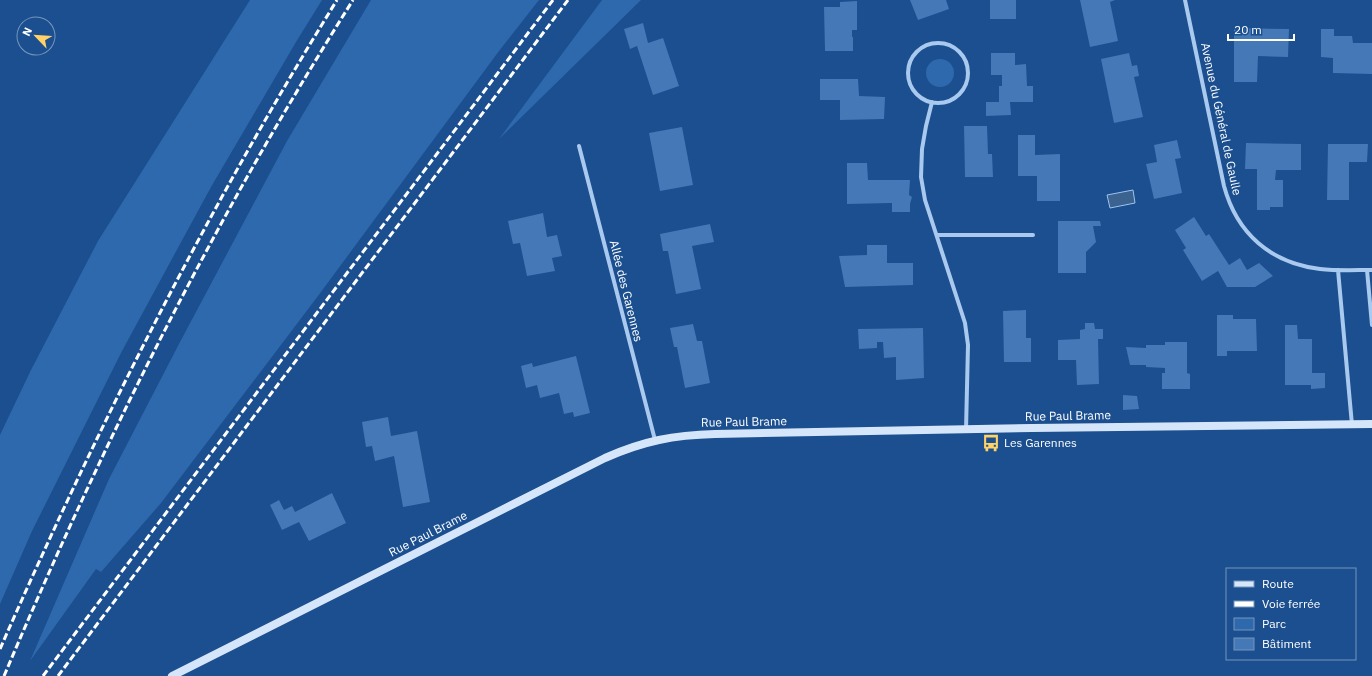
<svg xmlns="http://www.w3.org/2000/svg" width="1372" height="676" font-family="'IBM Plex Sans',sans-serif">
	<rect width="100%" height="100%" fill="#1b4f8f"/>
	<path fill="#2e69ad" d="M250,0H322L296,42L211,187L122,351L32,531L0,604V435L31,370L98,241Z
		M371,0H539L499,51L318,296L161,503L101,572L96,569L30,661L109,479L180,342L287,141Z
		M602,0H641L499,139Z
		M926 73a14 14 0 1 1 28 0a14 14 0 1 1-28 0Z"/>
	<path fill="#3c6290" stroke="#9cc4f0" d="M1133,190L1135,203L1110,208L1107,195Z"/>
	<path fill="#4478b7" d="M910,0H946L949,9L918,20Z
		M990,0H1016V19H990Z
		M1080,0H1115L1110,2L1118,41L1090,47Z
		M857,1V30H852V37H853V51H825L824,7H840V2Z
		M643,23L648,43L663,38L679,86L653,95L637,46L630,49L624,29Z
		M1234,28L1289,29L1288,57L1258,56L1257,82H1234Z
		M1321,29H1334V36H1352L1353,43H1372V74L1333,73V58L1321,57Z
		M991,53H1015V65L1026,64L1027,86H1033V102H1010L1011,115L986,116V102H999V86H1002V75H991Z
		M1129,53L1132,66L1137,65L1139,76L1134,77L1143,117L1114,123L1101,59Z
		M820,79H858L859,96L885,97L884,119L840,120V100H820Z
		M964,126H987L988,154H992L993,177H965Z
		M682,127L693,185L660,191L649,133Z
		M1018,135H1035V155L1060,154V201H1037V176H1018Z
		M1177,140L1181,158L1175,159L1182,193L1154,199L1146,164L1157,162L1154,145Z
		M1246,143L1301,144V170H1276L1275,180H1283V207H1270V210H1257V169H1245Z
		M1328,144H1368L1367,162H1349V200H1327Z
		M847,163H867L868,180H910L909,195L912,197L910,204V212H892V203L847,204Z
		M543,213L547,237L557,235L562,256L552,258L555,271L527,276L520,243L513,244L508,221Z
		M1194,217L1206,236L1209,234L1229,265L1240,258L1247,270L1259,263L1273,276L1255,287H1227L1218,271L1202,281L1183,250L1186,248L1175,230Z
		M1058,221H1100L1101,226H1093L1096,242L1086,252V273H1058Z
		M710,224L714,242L692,246L701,289L676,294L668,251H663L660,234Z
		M867,245H887V263H913V285L845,287L839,256L867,255Z
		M1026,310V338H1031V362H1004L1003,311Z
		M1217,315H1233V319H1256L1257,351H1227V356H1217Z
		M1085,323H1094L1095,329H1103V339H1098L1099,384L1077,385L1076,360H1058V340L1080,339V330L1085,329Z
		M693,324L697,341H702L710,383L685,388L677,347H674L670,328Z
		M1285,325H1297L1298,339H1312V373H1325V388L1311,389V385H1285Z
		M923,328L924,378L896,380V357L884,358L883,342H877V348L859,349L858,329Z
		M1165,342H1187V373L1190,374V389H1162V373H1165V368L1146,367V365H1130L1126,347L1146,348V345H1165Z
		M576,356L590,413L574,417L573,412L564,414L559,393L540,398L537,385L526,388L521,366L532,363L533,367Z
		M1123,395L1137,396L1139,409L1123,410Z
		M388,417L391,436L417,431L430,502L403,507L394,456L375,461L372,446L366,447L362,422Z
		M332,493L346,523L309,541L299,522L282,530L270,505L279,500L284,510L292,506L295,512Z"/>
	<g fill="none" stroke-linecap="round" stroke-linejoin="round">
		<path stroke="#a9c9ee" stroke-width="4" d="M1185,0L1224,186C1237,234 1271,263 1320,269C1337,271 1355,270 1372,270
			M908 73a30 30 0 1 1 60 0a30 30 0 1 1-60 0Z
			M932,102L926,126L922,149L921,177L925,200L965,323L968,345L966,430
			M579,146L655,440
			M937,235H1033
			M1338,270L1352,425
			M1367,270L1372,325"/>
		<path stroke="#d6e6fa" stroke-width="8" d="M172,676L605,458C643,441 674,435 715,434L1032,428L1372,424"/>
		<path stroke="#fff" stroke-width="3" stroke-dasharray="7 3" stroke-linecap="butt" d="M0,649C98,426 208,208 337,0
			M4,676C66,530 133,387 208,248C253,164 302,81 353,0
			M43,676L553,0
			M58,676L568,0"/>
	</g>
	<defs>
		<g id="bus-bare" transform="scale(1.38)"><path d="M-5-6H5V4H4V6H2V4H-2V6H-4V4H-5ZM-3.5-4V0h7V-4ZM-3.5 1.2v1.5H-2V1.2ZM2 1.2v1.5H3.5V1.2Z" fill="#ffd166" stroke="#1b4f8f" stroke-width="2.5" paint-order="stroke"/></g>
	</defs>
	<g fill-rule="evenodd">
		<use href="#bus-bare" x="991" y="443"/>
	</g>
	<g text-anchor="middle" stroke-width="4" stroke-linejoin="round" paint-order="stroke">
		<g font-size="12" fill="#fff" stroke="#1b4f8f">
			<text transform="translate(1221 119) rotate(78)" y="4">Avenue du Général de Gaulle</text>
			<text transform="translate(626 291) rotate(76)" y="4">Allée des Garennes</text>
			<text transform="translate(1068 416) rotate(-1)" y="4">Rue Paul Brame</text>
			<text transform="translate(744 422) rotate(-1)" y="4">Rue Paul Brame</text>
			<text transform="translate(428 534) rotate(-27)" y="4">Rue Paul Brame</text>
		</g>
		<g font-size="12" fill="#fff" stroke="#1b4f8f" text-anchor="start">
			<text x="1004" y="447">Les Garennes</text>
		</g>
	</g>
	<rect x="1226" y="568" width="130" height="92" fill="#1b4f8f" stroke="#7695bc"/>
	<rect x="1234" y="581" width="20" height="6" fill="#d6e6fa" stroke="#7695bc"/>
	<text x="1262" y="588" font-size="12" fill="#ffffff">Route</text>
	<rect x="1234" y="601" width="20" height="6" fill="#ffffff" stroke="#7695bc"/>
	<text x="1262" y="608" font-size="12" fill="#ffffff">Voie ferrée</text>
	<rect x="1234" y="618" width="20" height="12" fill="#2e69ad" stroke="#7695bc"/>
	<text x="1262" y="628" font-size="12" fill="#ffffff">Parc</text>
	<rect x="1234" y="638" width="20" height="12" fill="#4478b7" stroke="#7695bc"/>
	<text x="1262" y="648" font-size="12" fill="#ffffff">Bâtiment</text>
	<g transform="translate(36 36) rotate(295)"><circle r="19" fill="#1b4f8f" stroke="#7695bc"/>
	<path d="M0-3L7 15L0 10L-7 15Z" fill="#ffd166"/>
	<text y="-6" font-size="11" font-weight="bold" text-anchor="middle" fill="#ffffff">N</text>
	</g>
	<path d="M1228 34v6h66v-6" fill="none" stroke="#ffffff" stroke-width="2"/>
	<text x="1234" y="34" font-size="12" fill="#ffffff" stroke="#1b4f8f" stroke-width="3" paint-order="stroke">20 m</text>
</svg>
